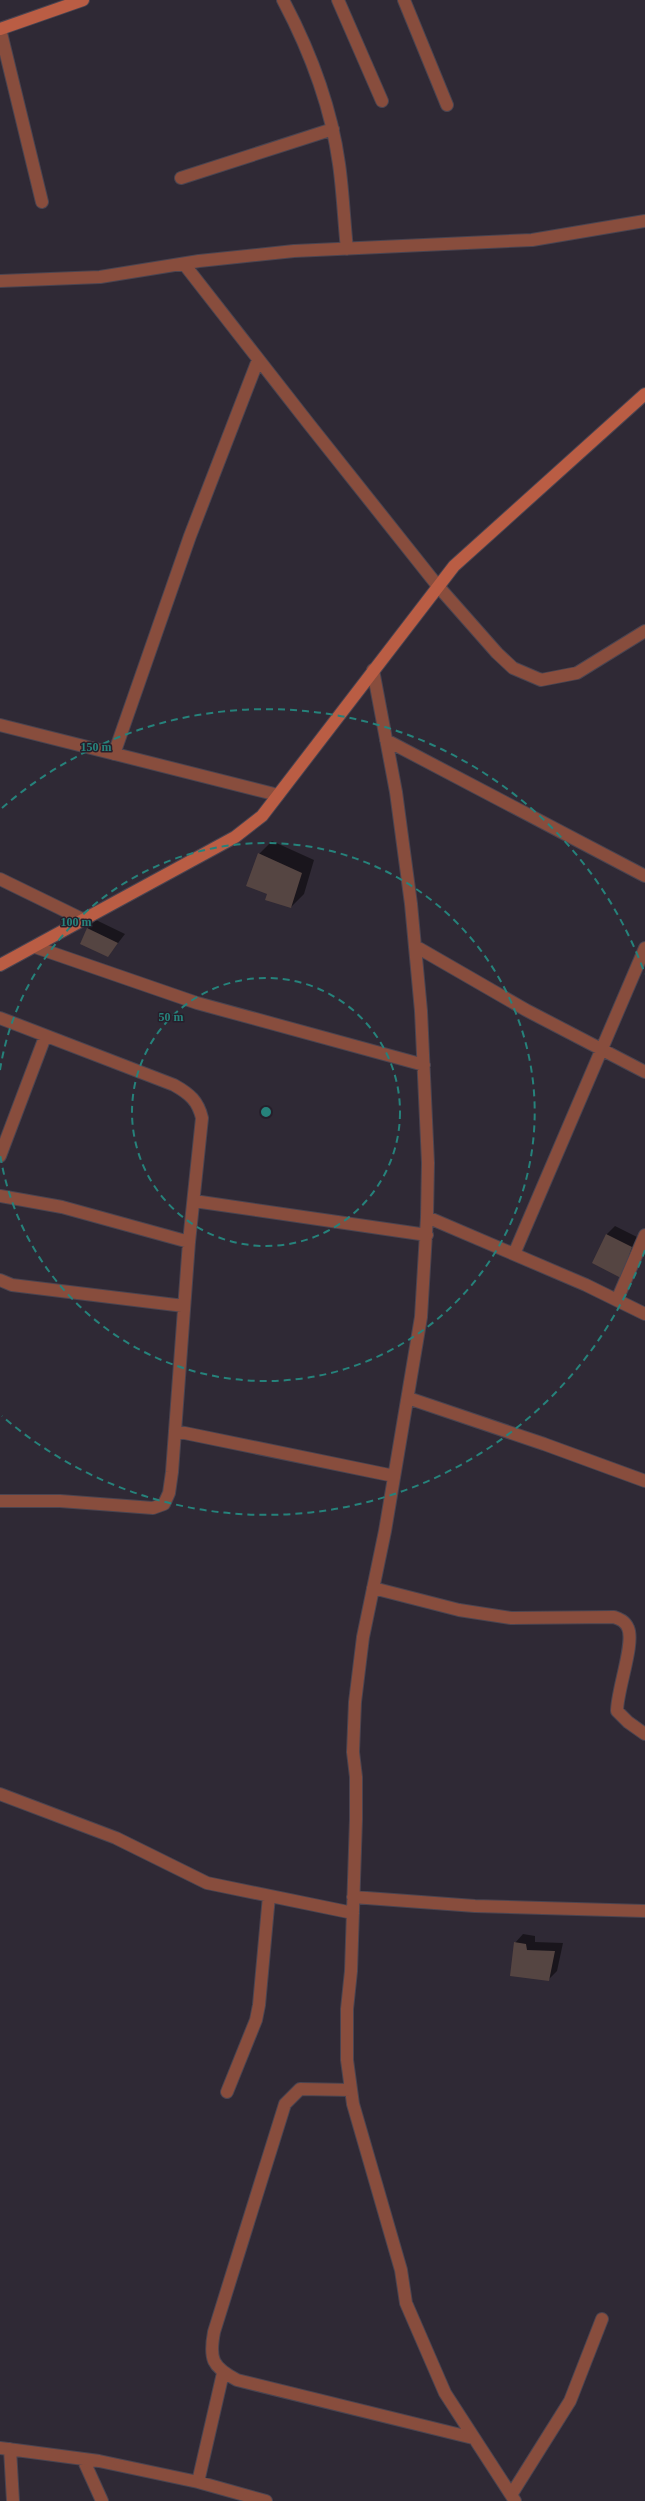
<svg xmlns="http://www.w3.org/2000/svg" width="645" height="2501" font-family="'Times New Roman',serif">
	<rect width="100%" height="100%" fill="#2f2935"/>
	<path fill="#0007" d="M272,841L314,860L304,894L291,907L259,854Z
		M96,920L125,934L108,956L81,943L88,928Z
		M615,1226L639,1238L629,1269L593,1263L607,1234Z
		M523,1934L535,1936V1942L563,1943L557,1971L548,1980L515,1943Z"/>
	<path fill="#554542" d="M258,853L302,873L291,908L265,900L267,894L246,886Z
		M87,928L118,943L108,957L80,944Z
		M606,1234L632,1247L621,1278L592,1263Z
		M514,1942L526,1944L527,1950L555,1951L549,1981L510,1976Z"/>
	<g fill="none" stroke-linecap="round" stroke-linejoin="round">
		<g stroke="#4a4450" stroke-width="14">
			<path id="street" d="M283,0C310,51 331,106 339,164C343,192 344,221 347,249
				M338,0L382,101
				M404,0L447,105
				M0,29L42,202
				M181,178L333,129
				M184,264L309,424L437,585L497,653L513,668L541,680L577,673L645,631
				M0,281L100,277L199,261L294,251L532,240L645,221
				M373,670L396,792L411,904L421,1011L428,1163L427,1217L421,1317L385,1531L363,1637L355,1702L353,1752L356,1777V1819L351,1971L347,2009V2060L353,2104L401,2270L406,2303L445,2393L515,2501
				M0,725L278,795
				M386,740L645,876
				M114,754L190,536L258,360
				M0,879L84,920
				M415,946L526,1010L645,1072
				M35,947L197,1003L424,1065
				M0,1018L174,1085C190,1094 198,1101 202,1118L189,1242L172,1472L169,1493L164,1504L153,1508L60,1501H0
				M0,1156L45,1037
				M0,1196L62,1207L189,1242
				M194,1201L427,1235
				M427,1217L586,1285L645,1314
				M514,1254L645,948
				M0,1280L12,1285L184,1306
				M617,1300L645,1235
				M408,1398L544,1444L645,1481
				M175,1431L394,1476
				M373,1588L459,1610L511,1618L614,1617C620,1619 625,1621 628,1628C635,1643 617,1690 617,1711L628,1722L645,1734
				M0,1794L116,1838L207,1883L353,1913
				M353,1897L475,1906L645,1911
				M351,2090L300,2089L285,2104L214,2332C209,2359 212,2367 237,2380L473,2438
				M227,2092L256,2020L259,2005L269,1896
				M0,2448L99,2461L198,2482L266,2501
				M10,2449L13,2501
				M83,2459L102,2501
				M198,2482L223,2373
				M511,2495L570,2401L602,2319"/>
		</g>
		<g stroke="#4a4450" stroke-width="14">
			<path id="secondary" d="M0,29L83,0
				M0,965L235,837L262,816L454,566L645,394"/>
		</g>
		<use href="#street" stroke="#884d3d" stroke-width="12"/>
		<use href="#secondary" stroke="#ba5d44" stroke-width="12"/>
	</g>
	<g fill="none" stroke="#26827b" stroke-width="2" stroke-dasharray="7 5">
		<circle cx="266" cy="1112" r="134"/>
		<path d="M0 1070A269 269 0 1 1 0 1154"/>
		<path d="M645 1250A403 403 0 0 1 2 1416M2 808A403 403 0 0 1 645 974"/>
	</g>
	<circle cx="266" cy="1112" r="6" fill="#26827b" stroke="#261f2b" stroke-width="2"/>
	<g font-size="12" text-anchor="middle" font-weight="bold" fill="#26827b" stroke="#261f2b" stroke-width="3" stroke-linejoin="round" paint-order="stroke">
		<text x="96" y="751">150 m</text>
		<text x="76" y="926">100 m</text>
		<text x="171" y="1021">50 m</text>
	</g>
</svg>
